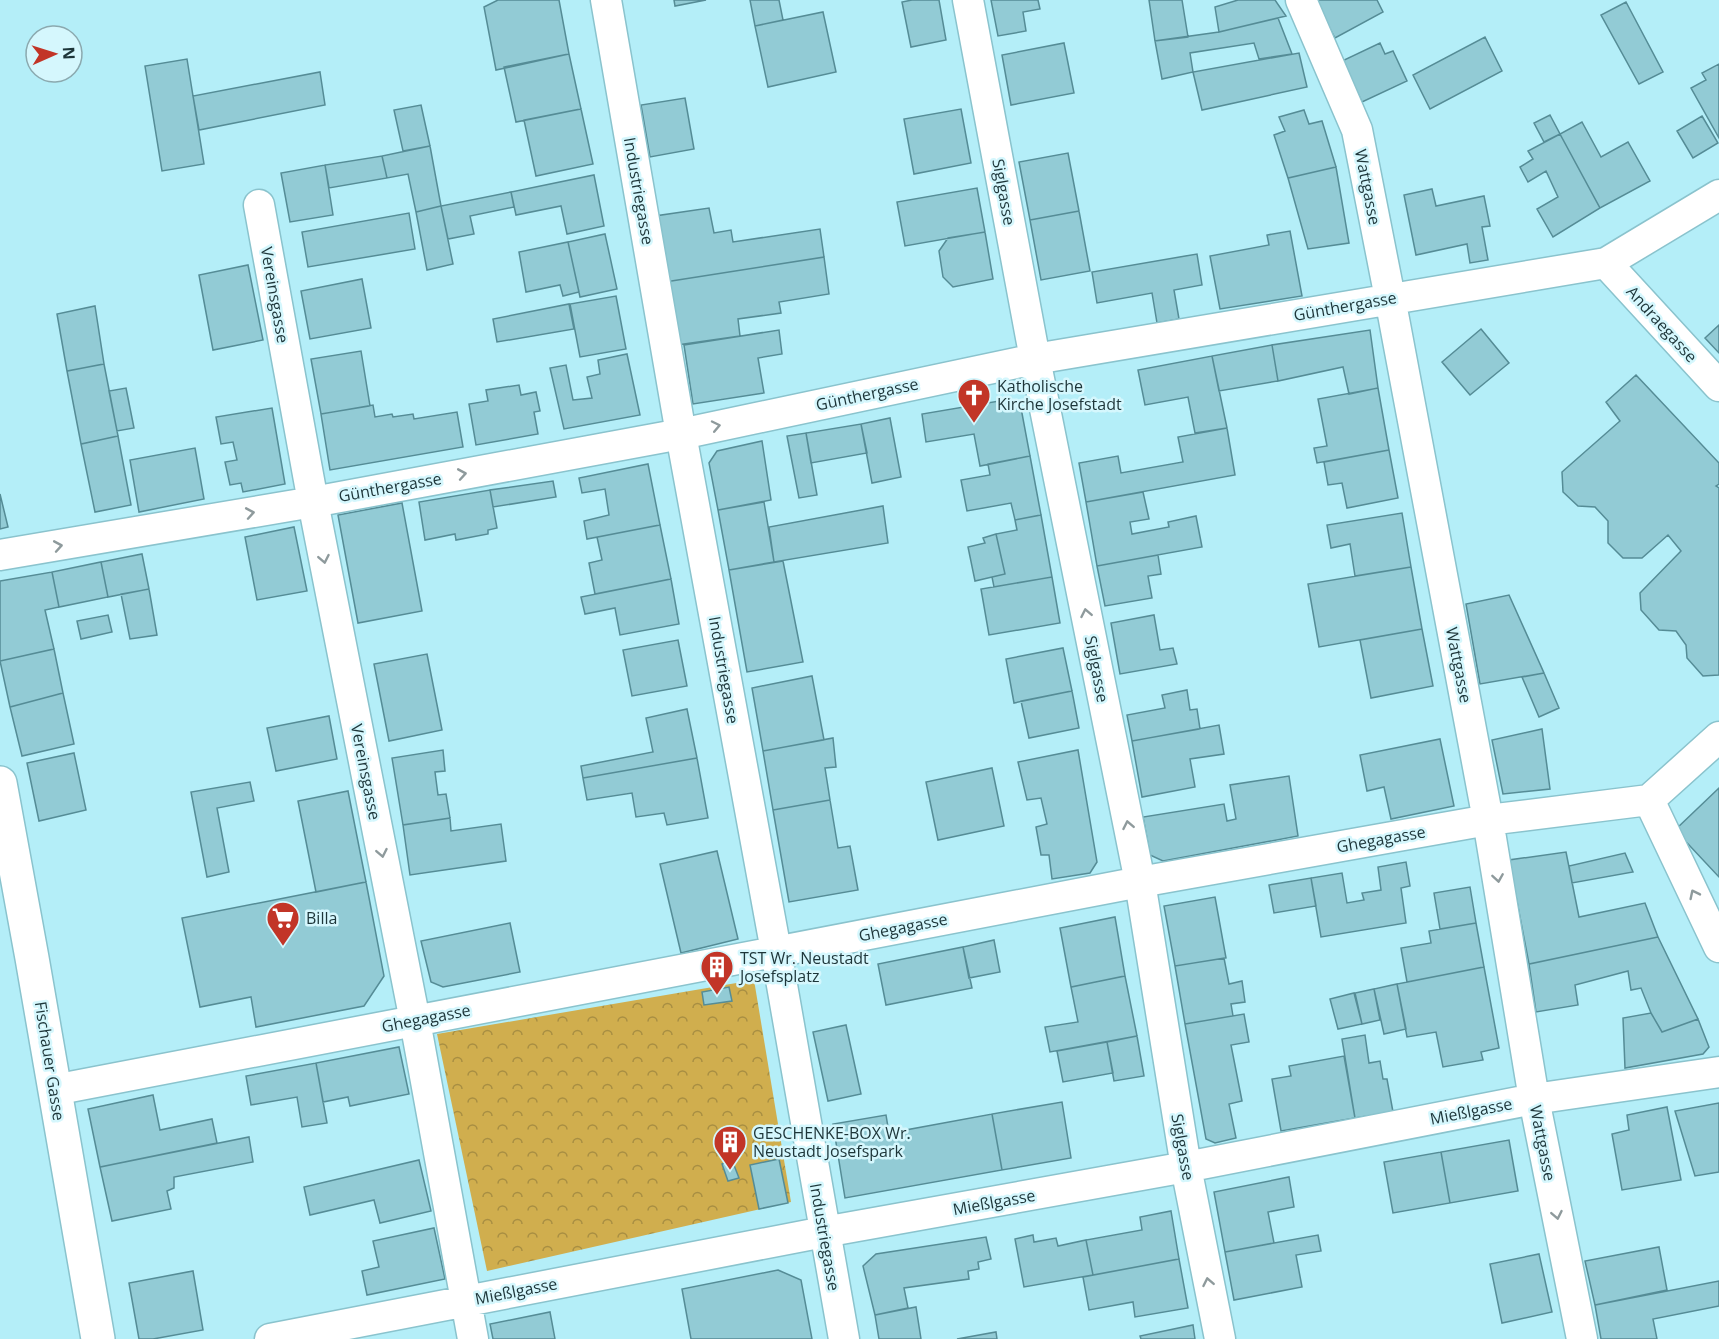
<svg xmlns="http://www.w3.org/2000/svg" width="1719" height="1339" font-family="'Open Sans',sans-serif">
	<defs>
		<pattern id="park-crowns" width="20" height="18" patternUnits="userSpaceOnUse" patternTransform="scale(1.5)"><rect width="20" height="18" fill="#d0ae4e"/><path d="M2 6a3 3 0 1 1 6 0M12 15a3 3 0 1 1 6 0" fill="none" stroke="#a88e42"/></pattern>
	</defs>
	<rect width="100%" height="100%" fill="#b4eef8"/>
	<path fill="url(#park-crowns)" d="M754,980L791,1202L487,1271L437,1034Z"/>
	<path fill="#92cbd5" stroke="#558c96" stroke-width="1.5" d="M498,0H559L569,54L496,70L484,7Z
		M674,0H706L675,6Z
		M750,0H779L783,20L755,26Z
		M912,0H939L946,40L911,47L902,2Z
		M991,0H1038L1040,9L1023,12L1026,31L998,36Z
		M1149,0H1182L1188,37L1155,41Z
		M1238,0H1275L1286,16L1219,32L1215,7Z
		M1314,0H1377L1383,12L1335,38Z
		M1626,2L1663,72L1639,84L1601,15Z
		M823,12L836,72L768,87L755,26Z
		M1278,18L1292,54L1259,59L1254,43L1190,53L1193,72L1162,79L1155,41L1219,32Z
		M1485,37L1502,71L1430,109L1413,75Z
		M1064,43L1074,93L1011,105L1002,55Z
		M1380,43L1385,54L1393,51L1407,81L1362,102L1342,61Z
		M1299,53L1307,87L1202,110L1193,72Z
		M569,54L581,109L516,122L504,67Z
		M187,59L204,164L162,171L145,66Z
		M1719,64V138L1691,88L1706,80L1702,73Z
		M320,72L325,105L199,130L193,96Z
		M685,98L694,149L650,157L641,105Z
		M421,105L430,146L403,151L394,110Z
		M581,109L593,164L536,176L524,120Z
		M961,109L971,163L914,174L904,119Z
		M1304,110L1309,124L1322,121L1336,167L1288,178L1274,135L1285,131L1279,117Z
		M1550,115L1560,134L1544,142L1534,123Z
		M1702,116L1718,143L1693,158L1677,131Z
		M1582,122L1601,157L1628,142L1650,181L1600,208L1560,134Z
		M1560,134L1600,208L1553,237L1537,209L1558,197L1546,171L1528,182L1520,167L1533,159L1528,151Z
		M430,146L441,206L416,212L408,174L387,178L382,156Z
		M1068,153L1079,211L1030,220L1019,162Z
		M382,156L387,178L329,188L325,165Z
		M325,165L333,215L290,222L281,173Z
		M1336,167L1349,243L1308,249L1288,178Z
		M594,175L604,226L567,234L561,206L516,215L511,192Z
		M977,188L985,232L905,246L897,202Z
		M1432,189L1436,206L1484,196L1490,226L1482,227L1488,260L1470,263L1467,244L1416,255L1404,195Z
		M511,192L514,207L470,216L474,234L448,239L441,206Z
		M441,206L453,264L427,270L416,212Z
		M709,208L714,233L731,230L733,242L820,229L824,257L665,282L655,216Z
		M1079,211L1090,271L1041,280L1030,220Z
		M409,213L415,249L308,267L302,232Z
		M1290,231L1302,296L1220,309L1210,256L1269,245L1267,235Z
		M985,232L993,279L953,287L943,277L939,251L948,238Z
		M605,234L617,289L580,297L568,242Z
		M568,242L579,292L563,296L560,285L526,292L519,252Z
		M1197,254L1202,285L1174,290L1179,319L1157,323L1152,293L1097,303L1092,272Z
		M824,257L829,294L779,302L781,313L738,319L740,336L677,345L665,282Z
		M248,265L263,340L213,350L199,275Z
		M362,279L371,328L310,339L301,291Z
		M616,296L626,349L580,357L570,304Z
		M569,304L574,329L497,342L493,319Z
		M95,306L104,364L67,371L57,314Z
		M1719,325V353L1705,338Z
		M1481,329L1509,363L1470,395L1442,362Z
		M779,330L782,354L758,358L764,393L693,404L684,345Z
		M1370,330L1378,388L1349,394L1343,367L1278,381L1272,345Z
		M1272,345L1278,381L1219,391L1212,356Z
		M361,351L370,406L321,414L311,359Z
		M627,354L640,415L564,429L550,368L566,365L573,400L592,398L587,377L600,374L598,360Z
		M1212,356L1227,428L1195,433L1188,397L1145,405L1138,370Z
		M104,364L118,436L81,444L67,371Z
		M1636,375L1719,463V484L1716,486L1719,488V675L1703,676L1687,658L1686,645L1676,631L1659,630L1641,610L1640,593L1681,551L1668,535L1642,558H1623L1608,543V521L1595,507L1578,506L1563,492L1562,472L1620,421L1606,402Z
		M519,385L521,395L536,392L540,411L534,412L538,434L476,445L469,404L488,401L486,390Z
		M126,388L134,428L117,431L109,391Z
		M1378,388L1389,450L1317,463L1314,448L1327,446L1318,399Z
		M1011,399L1021,408L1030,456L980,466L974,434L926,442L922,414Z
		M373,405L375,417L392,414L393,417L413,414L414,419L457,412L463,447L330,470L321,414Z
		M272,408L285,484L243,492L241,483L230,485L225,462L237,460L233,442L221,444L216,417Z
		M890,418L901,477L872,483L861,424Z
		M861,424L867,453L811,463L806,433Z
		M1227,428L1235,475L1086,502L1079,463L1118,456L1121,473L1183,462L1178,437Z
		M806,433L817,495L799,498L787,436Z
		M118,436L131,505L95,512L81,444Z
		M762,441L771,500L718,510L709,463L717,451Z
		M195,448L204,499L139,512L130,460Z
		M1389,450L1398,498L1347,508L1342,483L1328,485L1324,462Z
		M1030,456L1041,515L1015,520L1011,503L967,511L961,480L990,475L988,464Z
		M648,464L660,525L587,539L584,521L609,515L605,489L582,493L579,478Z
		M553,481L556,497L493,507L490,490Z
		M490,490L497,528L488,530V534L456,540L455,534L425,540L419,502Z
		M1143,492L1149,519L1130,522L1132,534L1169,527L1168,522L1196,516L1202,547L1097,566L1086,502Z
		M0,494L8,527L0,529Z
		M764,502L774,562L729,570L718,510Z
		M402,503L422,611L358,623L338,515Z
		M883,506L888,543L774,562L769,527Z
		M1402,513L1411,567L1355,576L1350,544L1331,548L1327,525Z
		M1041,515L1052,577L994,587L992,577L1005,574L996,534L1017,530L1015,520Z
		M660,525L671,579L595,594L589,563L602,560L597,537Z
		M294,527L307,591L257,600L245,537Z
		M996,534L1005,574L975,581L968,547L985,543L983,538Z
		M142,554L149,589L108,597L101,562Z
		M1158,555L1161,574L1148,576L1152,598L1105,606L1097,566Z
		M783,561L803,662L747,672L729,570Z
		M101,562L108,597L59,607L52,572Z
		M1411,567L1422,629L1319,647L1308,584Z
		M52,572L59,607L45,610L54,649L0,661V581Z
		M1052,577L1060,623L989,635L981,589Z
		M671,579L679,624L620,635L615,608L585,614L581,597Z
		M149,589L157,635L130,639L121,594Z
		M1509,595L1544,673L1480,684L1466,604Z
		M108,615L112,632L81,639L77,621Z
		M1154,615L1160,650L1173,648L1177,664L1120,674L1111,623Z
		M1422,629L1433,686L1371,698L1360,640Z
		M678,640L687,686L632,696L623,650Z
		M1063,648L1072,691L1014,703L1006,659Z
		M54,649L63,693L10,707L0,661Z
		M427,654L442,730L389,741L374,664Z
		M1544,673L1559,708L1539,717L1522,677Z
		M812,676L824,740L763,751L752,688Z
		M1187,690L1190,710L1197,709L1200,729L1132,741L1127,715L1165,708L1162,695Z
		M1072,691L1079,728L1029,738L1021,701Z
		M63,693L74,744L22,756L10,707Z
		M687,709L697,758L583,778L581,766L653,752L646,718Z
		M329,716L337,759L276,771L267,728Z
		M1219,725L1224,754L1190,759L1195,787L1142,797L1132,741Z
		M1542,729L1550,789L1503,794L1492,740Z
		M833,738L836,767L825,768L830,800L773,810L763,751Z
		M1440,739L1454,806L1391,819L1384,787L1367,791L1360,755Z
		M443,750L445,771L435,772L438,795L446,794L450,818L403,825L392,758Z
		M1078,750L1097,862L1090,873L1052,879L1049,855H1041L1036,827L1047,824L1041,798L1027,800L1018,762Z
		M74,753L86,810L39,821L27,763Z
		M697,758L708,818L667,825L664,813L636,817L632,793L587,800L583,778Z
		M992,768L1004,826L938,840L926,782Z
		M1289,776L1298,836L1163,861L1150,855L1143,817L1224,804L1227,821L1236,819L1230,785Z
		M250,782L254,801L217,808L229,872L207,877L191,792Z
		M1719,788V877L1675,830Z
		M348,791L366,882L316,892L298,801Z
		M830,800L838,848L850,846L858,890L789,902L773,810Z
		M450,818L451,831L501,824L506,861L410,875L403,825Z
		M717,851L738,939L681,953L660,864Z
		M1566,852L1579,917L1645,903L1658,937L1529,964L1509,860Z
		M1625,853L1633,872L1572,883L1569,866Z
		M1406,862L1410,886L1401,888L1406,923L1321,937L1311,878L1342,873L1347,903L1364,900L1362,893L1381,890L1378,867Z
		M1311,878L1316,906L1274,913L1269,885Z
		M366,882L384,976L364,1006L256,1027L251,997L200,1007L182,918Z
		M1470,887L1476,923L1440,929L1434,893Z
		M1215,897L1226,958L1175,966L1164,906Z
		M1115,917L1125,976L1071,987L1060,928Z
		M510,923L520,972L443,987L431,982L421,941Z
		M1476,923L1484,967L1407,982L1401,948L1431,943L1429,931Z
		M1658,937L1698,1019L1662,1032L1651,1013L1641,988L1631,990L1628,971L1575,985L1578,1005L1536,1012L1529,964Z
		M994,940L1000,972L969,978L963,947Z
		M963,947L972,988L886,1005L878,964Z
		M1224,958L1229,984L1242,981L1245,1002L1231,1004L1233,1016L1185,1024L1175,966Z
		M1484,967L1499,1048L1481,1052L1483,1060L1443,1067L1436,1032L1407,1037L1397,984Z
		M1125,976L1137,1036L1050,1052L1045,1027L1078,1022L1071,987Z
		M1397,984L1406,1029L1384,1034L1374,989Z
		M729,987L732,1001L704,1005L702,992Z
		M1374,989L1380,1020L1362,1024L1355,993Z
		M1354,993L1362,1024L1338,1029L1330,999Z
		M1651,1013L1662,1032L1698,1019L1709,1047L1703,1054L1625,1068L1623,1018Z
		M1244,1014L1249,1042L1231,1045L1242,1101L1229,1104L1236,1138L1215,1143L1206,1139L1185,1024Z
		M846,1025L861,1094L828,1101L813,1032Z
		M1365,1035L1369,1063L1380,1061L1383,1079H1387L1393,1112L1355,1118L1342,1039Z
		M1137,1036L1144,1076L1114,1081L1107,1042Z
		M1107,1042L1113,1073L1063,1082L1057,1051Z
		M399,1047L409,1094L350,1106L348,1097L323,1102L316,1063Z
		M1344,1056L1355,1118L1281,1131L1272,1079L1291,1076L1289,1066Z
		M316,1063L327,1123L302,1127L297,1097L251,1105L246,1076Z
		M153,1095L160,1130L212,1119L217,1143L100,1167L88,1109Z
		M1062,1102L1071,1158L1002,1170L992,1114Z
		M1719,1103V1172L1695,1176L1675,1111Z
		M1667,1107L1681,1180L1622,1190L1612,1134L1629,1130L1627,1115Z
		M992,1114L1002,1170L845,1198L833,1124L886,1115L889,1133Z
		M249,1137L253,1162L174,1177V1188L167,1191L171,1209L112,1221L100,1167Z
		M1509,1140L1518,1191L1450,1203L1441,1152Z
		M1441,1152L1450,1203L1393,1213L1384,1162Z
		M779,1159L788,1203L759,1209L750,1165Z
		M419,1160L431,1211L380,1223L374,1200L310,1215L304,1187Z
		M732,1160L739,1178L728,1181L722,1164Z
		M1289,1177L1294,1207L1268,1212L1274,1243L1225,1252L1214,1192Z
		M1171,1211L1179,1259L1093,1275L1086,1240L1142,1230L1140,1217Z
		M434,1228L445,1279L367,1295L362,1271L379,1267L373,1241Z
		M1033,1235L1034,1242L1056,1238L1058,1246L1086,1240L1093,1275L1024,1287L1015,1239Z
		M1318,1235L1321,1251L1296,1255L1302,1287L1234,1300L1225,1252Z
		M986,1237L991,1259L978,1262L979,1269L968,1271L969,1279L904,1288L908,1308L875,1315L863,1266L876,1254Z
		M1659,1247L1667,1290L1595,1305L1585,1261Z
		M1539,1254L1552,1312L1502,1323L1490,1264Z
		M1179,1259L1188,1308L1135,1317L1133,1302L1089,1310L1083,1277Z
		M778,1270L801,1280L812,1339H691L682,1289Z
		M193,1271L203,1330L153,1339H139L129,1283Z
		M1719,1281V1306L1653,1319L1657,1339H1601L1595,1305Z
		M916,1307L921,1339H879L875,1315Z
		M550,1312L555,1339H493L490,1324Z
		M1193,1325L1195,1339H1141L1140,1336Z
		M996,1332L997,1339H957Z"/>
	<g fill="none" stroke-linecap="round" stroke-linejoin="round">
		<g stroke="#8ac3cd" stroke-width="33">
			<path id="street" d="M606,0L681,434L776,951L844,1339
				M968,0L1035,359L1140,882L1186,1167L1220,1339
				M1301,0L1357,130L1390,298L1488,820L1534,1099L1582,1339
				M259,205L313,502L415,1021L473,1339
				M1606,263L1719,386
				M0,555L313,502L681,434L1035,359L1606,263L1719,195
				M1649,800L1719,947
				M1649,800L1719,737
				M54,1090L1140,882L1488,820L1649,800
				M270,1339L824,1232L1186,1167L1534,1099L1719,1072"/>
		</g>
		<g stroke="#8ac3cd" stroke-width="36">
			<path id="secondary" d="M0,783L32,958L98,1339"/>
		</g>
		<use href="#street" stroke="#fff" stroke-width="30"/>
		<use href="#secondary" stroke="#fff" stroke-width="33"/>
	</g>
	<defs><path id="oneway-chevron" d="M-2-3.5L2.5 0L-2 3.5" fill="none" stroke-width="1.6" stroke-linecap="round" stroke-linejoin="round" transform="scale(1.5)"/></defs>
	<g stroke="#8e9a9c">
		<use href="#oneway-chevron" transform="translate(716 426) rotate(-12)"/>
		<use href="#oneway-chevron" transform="translate(462 474) rotate(-10)"/>
		<use href="#oneway-chevron" transform="translate(250 513) rotate(-10)"/>
		<use href="#oneway-chevron" transform="translate(58 546) rotate(-10)"/>
		<use href="#oneway-chevron" transform="translate(324 559) rotate(79)"/>
		<use href="#oneway-chevron" transform="translate(1086 613) rotate(-101)"/>
		<use href="#oneway-chevron" transform="translate(1128 825) rotate(-101)"/>
		<use href="#oneway-chevron" transform="translate(382 853) rotate(79)"/>
		<use href="#oneway-chevron" transform="translate(1498 878) rotate(81)"/>
		<use href="#oneway-chevron" transform="translate(1694 894) rotate(-116)"/>
		<use href="#oneway-chevron" transform="translate(1557 1215) rotate(79)"/>
		<use href="#oneway-chevron" transform="translate(1208 1282) rotate(-101)"/>
	</g>
	<defs>
		<g id="church-pin" transform="scale(1.725)"><path d="M0 17L-7.5 6A9.5 9.5 0 1 1 7.5 6Z" fill="#c23527" stroke="#d5f7fd"/><path d="M-1.2-6h2.4v3.5h3.3v2.4h-3.3V6h-2.4V-.1h-3.3v-2.4h3.3Z" fill="#fff"/></g>
		<g id="supermarket-pin" transform="scale(1.725)"><path d="M0 17L-7.5 6A9.5 9.5 0 1 1 7.5 6Z" fill="#c23527" stroke="#d5f7fd"/><path d="M-6-5.5h2.5l.6 2H6L4.5 2H-2.5L-4.4-4H-6ZM-1.5 3.2a1.3 1.3 0 1 0 .1 0ZM3 3.2a1.3 1.3 0 1 0 .1 0Z" fill="#fff"/></g>
		<g id="building-pin" transform="scale(1.725)"><path d="M0 17L-7.5 6A9.5 9.5 0 1 1 7.5 6Z" fill="#c23527" stroke="#d5f7fd"/><path d="M-4-6H4V6H1V3H-1V6H-4ZM-2.5-4.3h1.7v1.8h-1.7ZM.8-4.3h1.7v1.8H.8ZM-2.5-1h1.7V.8h-1.7ZM.8-1h1.7V.8H.8Z" fill="#fff"/></g>
	</defs>
	<g fill-rule="evenodd">
		<use href="#church-pin" x="974" y="395"/>
		<use href="#supermarket-pin" x="283" y="918"/>
		<use href="#building-pin" x="717" y="967"/>
		<use href="#building-pin" x="730" y="1142"/>
	</g>
	<g text-anchor="middle" stroke-width="5" stroke-linejoin="round" paint-order="stroke">
		<g font-size="16" fill="#1d3539" stroke="#d5f7fd">
			<text transform="translate(1368 187) rotate(79)" y="6">Wattgasse</text>
			<text transform="translate(639 191) rotate(80)" y="6">Industriegasse</text>
			<text transform="translate(1004 192) rotate(80)" y="6">Siglgasse</text>
			<text transform="translate(275 295) rotate(80)" y="6">Vereinsgasse</text>
			<text transform="translate(1345 306) rotate(-10)" y="6">Günthergasse</text>
			<text transform="translate(1662 324) rotate(48)" y="6">Andraegasse</text>
			<text transform="translate(867 394) rotate(-12)" y="6">Günthergasse</text>
			<text transform="translate(390 487) rotate(-10)" y="6">Günthergasse</text>
			<text transform="translate(1459 665) rotate(79)" y="6">Wattgasse</text>
			<text transform="translate(1097 669) rotate(79)" y="6">Siglgasse</text>
			<text transform="translate(724 670) rotate(80)" y="6">Industriegasse</text>
			<text transform="translate(366 772) rotate(79)" y="6">Vereinsgasse</text>
			<text transform="translate(1381 839) rotate(-10)" y="6">Ghegagasse</text>
			<text transform="translate(903 927) rotate(-11)" y="6">Ghegagasse</text>
			<text transform="translate(426 1018) rotate(-11)" y="6">Ghegagasse</text>
			<text transform="translate(50 1061) rotate(81)" y="6">Fischauer Gasse</text>
			<text transform="translate(1471 1111) rotate(-11)" y="6">Mießlgasse</text>
			<text transform="translate(1543 1143) rotate(79)" y="6">Wattgasse</text>
			<text transform="translate(1183 1147) rotate(80)" y="6">Siglgasse</text>
			<text transform="translate(994 1202) rotate(-10)" y="6">Mießlgasse</text>
			<text transform="translate(825 1237) rotate(80)" y="6">Industriegasse</text>
			<text transform="translate(516 1291) rotate(-11)" y="6">Mießlgasse</text>
		</g>
		<g font-size="16" fill="#1d3539" stroke="#d5f7fd" text-anchor="start">
			<text x="997" y="392">Katholische<tspan x="997" dy="18">Kirche Josefstadt</tspan></text>
			<text x="306" y="924">Billa</text>
			<text x="740" y="964">TST Wr. Neustadt<tspan x="740" dy="18">Josefsplatz</tspan></text>
			<text x="753" y="1139">GESCHENKE-BOX Wr.<tspan x="753" dy="18">Neustadt Josefspark</tspan></text>
		</g>
	</g>
	<g transform="translate(54 54) rotate(87)"><circle r="28" fill="#d5f7fd" stroke="#8ba9af" stroke-width="1.5"/>
	<path d="M0-4.5L10 22L0 15L-10 22Z" fill="#c23527"/>
	<text y="-9" font-size="16" font-weight="bold" text-anchor="middle" fill="#1d3539">N</text>
	</g>
</svg>
